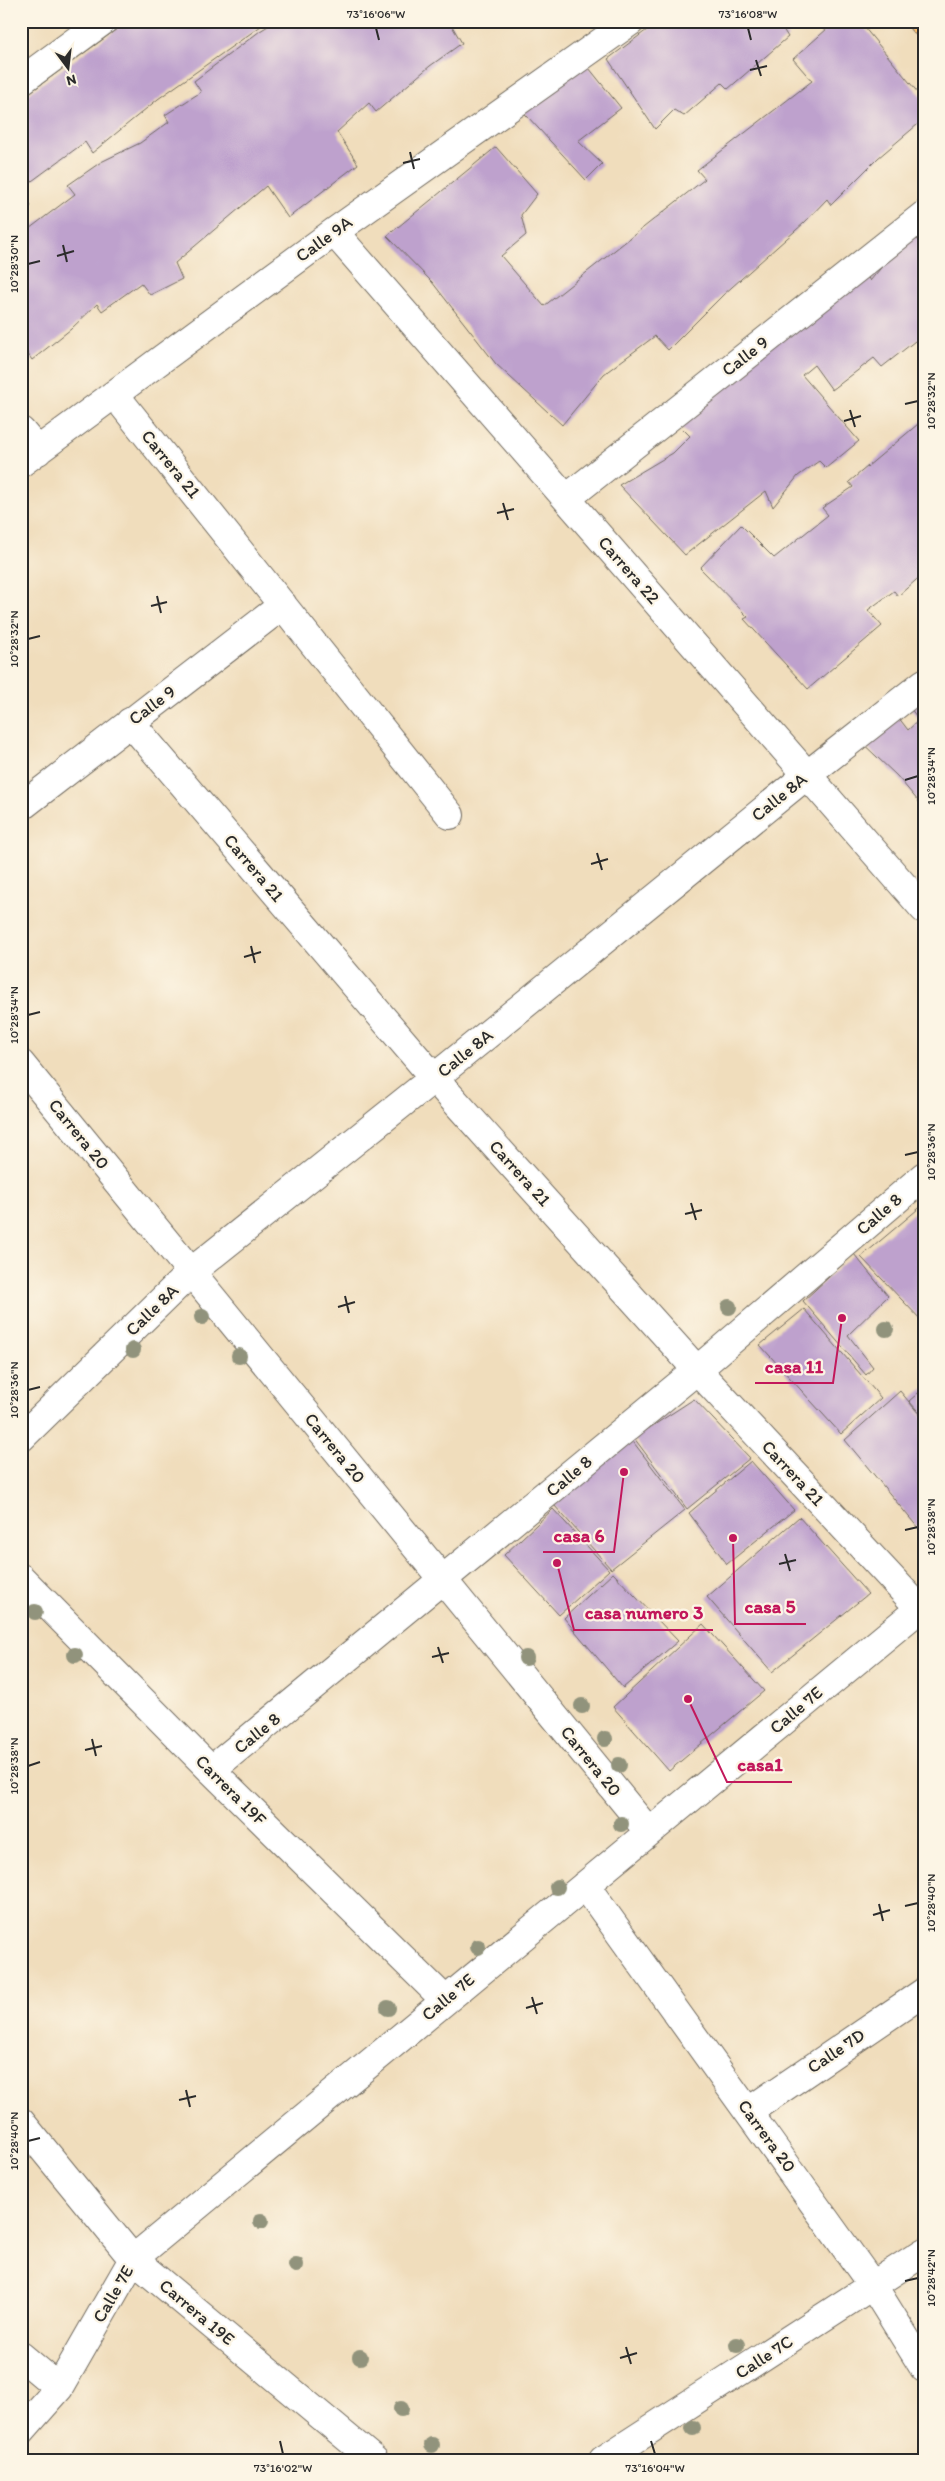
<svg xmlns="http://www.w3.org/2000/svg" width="945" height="2481" font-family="Itim,sans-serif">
	<rect width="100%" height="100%" fill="#fcf5e5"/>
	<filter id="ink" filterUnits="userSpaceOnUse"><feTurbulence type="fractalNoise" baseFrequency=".02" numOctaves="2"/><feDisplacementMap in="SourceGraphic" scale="10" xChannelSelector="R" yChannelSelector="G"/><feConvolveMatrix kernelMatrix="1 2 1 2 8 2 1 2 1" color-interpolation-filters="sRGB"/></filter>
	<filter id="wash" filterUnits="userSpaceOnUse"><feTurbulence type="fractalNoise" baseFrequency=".0096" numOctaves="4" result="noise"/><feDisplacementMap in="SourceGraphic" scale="20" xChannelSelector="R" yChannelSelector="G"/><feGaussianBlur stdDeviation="1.12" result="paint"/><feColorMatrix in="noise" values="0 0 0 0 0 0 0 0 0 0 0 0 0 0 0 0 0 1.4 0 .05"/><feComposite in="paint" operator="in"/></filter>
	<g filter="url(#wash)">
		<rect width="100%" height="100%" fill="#f0ddbc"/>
		<g id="blocks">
			<path fill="#bea1cd" d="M128,21H268L158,99L92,153L85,142L21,189V99Z
				M276,21H449L462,43L430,66L376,112L369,103L337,132L358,164L288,218L266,186L175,263L182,279L150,295L141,283L102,311L97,304L71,329L32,360L21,344V235L75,194L68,185L101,162L140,143L169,122L165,115L201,92L194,81L260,31Z
				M659,21H778L788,37L728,89L722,83L684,116L674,110L655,129L608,59Z
				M836,21H859L924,100V119L878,158L831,205L827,199L804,223L723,295L668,350L655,336L604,374L562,425L496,364L432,282L387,236L496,147L537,194L521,215L526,235L501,256L544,306L705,179L697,170L812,81L793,59Z
				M577,53L621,108L578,141L602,164L586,180L515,103Z
				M21,195L31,206L21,214Z
				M924,227V334L882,367L874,358L832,390L814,365L802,375L859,441L826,468L819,461L798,476L773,507L766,491L685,555L619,485L673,453L690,436L677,423L859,263L870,281L885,263Z
				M924,419V573L898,596L894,591L868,610L882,626L808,689L744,619L748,617L700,568L741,525L774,558L828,515L822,508L853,487L849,482Z
				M924,686V808L897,776L856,737L889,705L908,730L919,720L906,702Z
				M924,1204V1323L861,1257Z
				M854,1254L888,1296L848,1335L873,1367L866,1375L803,1301Z
				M804,1309L881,1398L841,1434L760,1345Z
				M924,1388V1418L909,1401Z
				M900,1391L924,1420V1535L845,1440Z
				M694,1399L750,1458L687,1509L634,1438Z
				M631,1439L685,1510L611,1569L554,1505Z
				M751,1461L794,1510L727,1564L689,1513Z
				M553,1509L609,1570L559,1615L504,1555Z
				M799,1517L868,1594L772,1672L707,1597Z
				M613,1573L678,1641L623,1688L564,1618Z
				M703,1624L764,1691L669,1771L613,1707Z"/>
		</g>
	</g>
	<g filter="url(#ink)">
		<use href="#blocks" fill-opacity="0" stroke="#70695e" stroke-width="1"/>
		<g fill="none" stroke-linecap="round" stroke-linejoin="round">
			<g stroke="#70695e" stroke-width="30">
				<path id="minor" d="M21,81L103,21
					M334,232L924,909
					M115,395L450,815
					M21,431L38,451
					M21,463L334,232L631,21
					M567,498L924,215
					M130,722L434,1078L697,1370L924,1613
					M21,807L283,605
					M21,1064L649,1832
					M21,1438L191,1272L434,1078L807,775L924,683
					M21,1578L211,1770L445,2000
					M211,1770L697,1370L924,1176
					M585,1885L873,2286L924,2368
					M749,2111L924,1992
					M21,2122L133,2259L374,2460
					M21,2356L59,2388
					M21,2431L59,2388L133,2259L924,1605
					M603,2460L924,2252"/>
			</g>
			<g stroke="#70695e" stroke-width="30">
				<path id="major" d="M922,21L924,23"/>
			</g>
			<use href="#minor" stroke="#fff" stroke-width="28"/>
			<use href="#major" stroke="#fbbd6e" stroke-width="28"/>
		</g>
		<g fill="#91937b">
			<circle cx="729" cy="1307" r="8"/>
			<circle cx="202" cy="1317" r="8"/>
			<circle cx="886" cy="1329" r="8"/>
			<circle cx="133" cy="1350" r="8"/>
			<circle cx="239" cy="1356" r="8"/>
			<circle cx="35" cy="1612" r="8"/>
			<circle cx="75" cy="1655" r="8"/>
			<circle cx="526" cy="1658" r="8"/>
			<circle cx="582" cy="1706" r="8"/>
			<circle cx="605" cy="1739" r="8"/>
			<circle cx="619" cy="1765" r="8"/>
			<circle cx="621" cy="1824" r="8"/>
			<circle cx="557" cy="1887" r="8"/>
			<circle cx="478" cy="1947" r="8"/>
			<circle cx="388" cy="2008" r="8"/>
			<circle cx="261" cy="2221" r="8"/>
			<circle cx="296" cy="2265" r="8"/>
			<circle cx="737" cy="2345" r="8"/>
			<circle cx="360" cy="2357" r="8"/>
			<circle cx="401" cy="2409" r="8"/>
			<circle cx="693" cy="2428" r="8"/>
			<circle cx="432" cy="2445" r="8"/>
		</g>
	</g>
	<path fill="none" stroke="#2b2b2b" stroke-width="2" d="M376,28L379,40M748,28L751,40M756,60L761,76M750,70L767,66M410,152L414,169M403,163L420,159M63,245L67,262M57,256L74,251M28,264L40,261M905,404L918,401M850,410L855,427M844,421L861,416M503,503L508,520M497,513L514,509M157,596L161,613M151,606L167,602M28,639L40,636M905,780L918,776M597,853L602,870M591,864L608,859M251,946L255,963M244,957L261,952M28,1015L40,1012M905,1155L918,1152M691,1203L696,1220M685,1214L702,1210M345,1296L349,1313M338,1307L355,1302M28,1390L40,1387M905,1530L918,1527M785,1554L790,1571M779,1564L796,1560M438,1647L443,1663M432,1657L449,1653M92,1739L96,1756M85,1750L102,1746M28,1766L40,1762M879,1904L883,1921M905,1906L918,1903M873,1915L890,1910M532,1997L537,2014M526,2008L543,2003M186,2090L190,2107M179,2100L196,2096M28,2141L40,2138M905,2281L918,2278M626,2347L631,2364M620,2358L637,2353M280,2441L283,2454M651,2441L655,2454"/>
	<g text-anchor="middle" stroke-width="4.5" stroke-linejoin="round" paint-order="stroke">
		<g font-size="18" fill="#2b2b2b" stroke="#fcf5e5">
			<text transform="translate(324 239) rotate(-36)" y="6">Calle 9A</text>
			<text transform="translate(745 356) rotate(-38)" y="6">Calle 9</text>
			<text transform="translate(171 464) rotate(51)" y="6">Carrera 21</text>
			<text transform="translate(629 570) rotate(49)" y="6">Carrera 22</text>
			<text transform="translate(152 705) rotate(-37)" y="6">Calle 9</text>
			<text transform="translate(779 797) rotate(-39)" y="6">Calle 8A</text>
			<text transform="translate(254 868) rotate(50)" y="6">Carrera 21</text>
			<text transform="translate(465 1053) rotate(-39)" y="6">Calle 8A</text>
			<text transform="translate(79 1134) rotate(51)" y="6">Carrera 20</text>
			<text transform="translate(520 1173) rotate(48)" y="6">Carrera 21</text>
			<text transform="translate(879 1214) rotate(-41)" y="6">Calle 8</text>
			<text transform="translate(152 1310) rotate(-44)" y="6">Calle 8A</text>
			<text transform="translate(335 1448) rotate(51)" y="6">Carrera 20</text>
			<text transform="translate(793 1473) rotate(47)" y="6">Carrera 21</text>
			<text transform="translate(569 1476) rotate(-40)" y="6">Calle 8</text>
			<text transform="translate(796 1710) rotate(-40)" y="6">Calle 7E</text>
			<text transform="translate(257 1733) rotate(-39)" y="6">Calle 8</text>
			<text transform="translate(591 1761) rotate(51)" y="6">Carrera 20</text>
			<text transform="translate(231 1790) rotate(45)" y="6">Carrera 19F</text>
			<text transform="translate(448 1997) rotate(-40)" y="6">Calle 7E</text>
			<text transform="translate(836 2051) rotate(-34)" y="6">Calle 7D</text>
			<text transform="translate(767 2136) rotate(54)" y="6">Carrera 20</text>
			<text transform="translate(113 2294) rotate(-60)" y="6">Calle 7E</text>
			<text transform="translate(197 2312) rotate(40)" y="6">Carrera 19E</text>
			<text transform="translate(764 2357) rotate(-33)" y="6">Calle 7C</text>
		</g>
	</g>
	<path fill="none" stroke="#c2185b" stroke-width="2" d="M842 1318L833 1383H755M624 1472L614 1552H543M733 1538L735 1624H806M557 1563L574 1630H713M688 1699L727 1782H792"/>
	<g fill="#c2185b" stroke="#fcf5e5" stroke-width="2">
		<circle cx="842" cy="1318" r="5"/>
		<circle cx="624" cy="1472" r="5"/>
		<circle cx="733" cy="1538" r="5"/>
		<circle cx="557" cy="1563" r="5"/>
		<circle cx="688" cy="1699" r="5"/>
	</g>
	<g font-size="19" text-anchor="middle" font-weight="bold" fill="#c2185b" stroke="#fcf5e5" stroke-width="4.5" stroke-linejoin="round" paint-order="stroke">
		<text x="794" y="1373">casa 11</text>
		<text x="579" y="1542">casa 6</text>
		<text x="770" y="1613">casa 5</text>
		<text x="644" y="1619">casa numero 3</text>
		<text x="760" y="1771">casa1</text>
	</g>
	<rect width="945" height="2481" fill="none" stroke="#fcf5e5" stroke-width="55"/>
	<g transform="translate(68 68) rotate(165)" stroke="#fcf5e5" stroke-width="4" paint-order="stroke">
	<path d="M0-4L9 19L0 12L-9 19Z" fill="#2b2b2b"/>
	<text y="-8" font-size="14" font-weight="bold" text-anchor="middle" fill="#2b2b2b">N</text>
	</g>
	<rect x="28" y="28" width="890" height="2426" fill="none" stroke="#2b2b2b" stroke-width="2"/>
	<g font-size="12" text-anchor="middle" fill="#2b2b2b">
		<text x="376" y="18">73°16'06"W</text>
		<text x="748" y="18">73°16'08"W</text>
		<text transform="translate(14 264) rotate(-90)" y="4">10°28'30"N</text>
		<text transform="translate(931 401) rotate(-90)" y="4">10°28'32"N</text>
		<text transform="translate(14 639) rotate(-90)" y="4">10°28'32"N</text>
		<text transform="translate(931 776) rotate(-90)" y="4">10°28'34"N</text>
		<text transform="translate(14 1015) rotate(-90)" y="4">10°28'34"N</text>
		<text transform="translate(931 1152) rotate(-90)" y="4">10°28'36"N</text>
		<text transform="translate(14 1390) rotate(-90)" y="4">10°28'36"N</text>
		<text transform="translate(931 1527) rotate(-90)" y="4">10°28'38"N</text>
		<text transform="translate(14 1766) rotate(-90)" y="4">10°28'38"N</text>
		<text transform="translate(931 1903) rotate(-90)" y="4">10°28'40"N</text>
		<text transform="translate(14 2141) rotate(-90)" y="4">10°28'40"N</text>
		<text transform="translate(931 2278) rotate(-90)" y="4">10°28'42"N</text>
		<text x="283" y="2472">73°16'02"W</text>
		<text x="655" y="2472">73°16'04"W</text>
	</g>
</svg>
